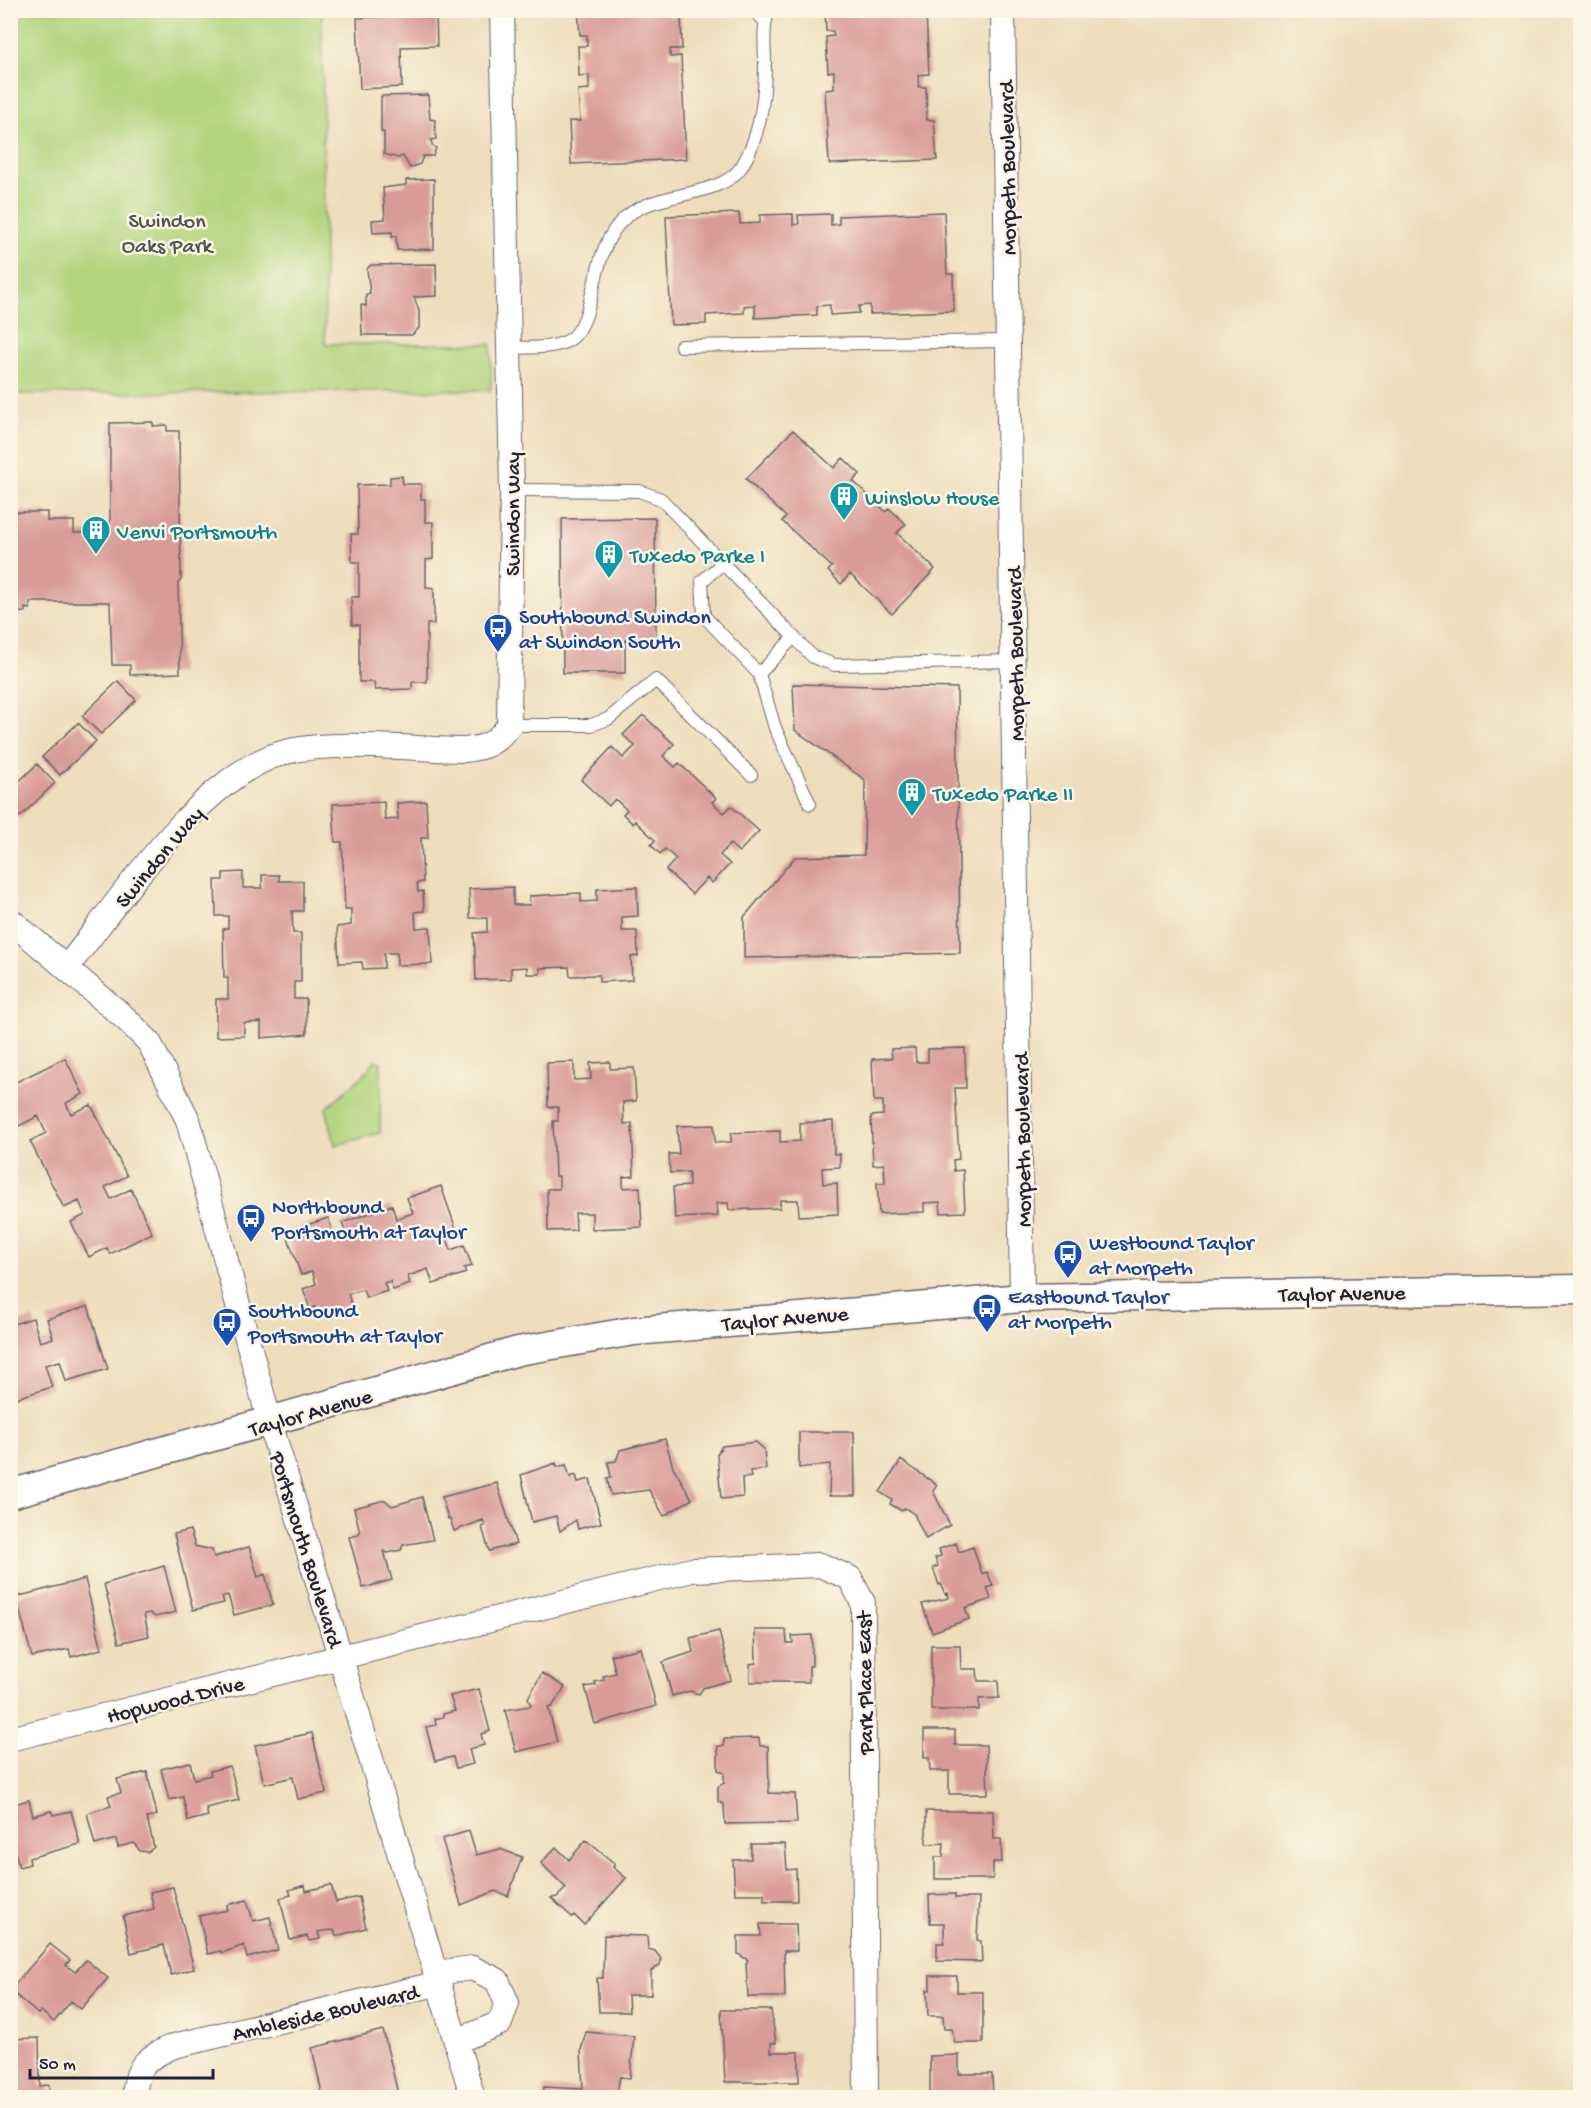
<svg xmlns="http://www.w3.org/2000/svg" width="1591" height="2108" font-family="'Gochi Hand',sans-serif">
	<rect width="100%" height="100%" fill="#fcf5e5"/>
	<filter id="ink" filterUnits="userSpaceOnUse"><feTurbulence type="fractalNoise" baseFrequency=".0167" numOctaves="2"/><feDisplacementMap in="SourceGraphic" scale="12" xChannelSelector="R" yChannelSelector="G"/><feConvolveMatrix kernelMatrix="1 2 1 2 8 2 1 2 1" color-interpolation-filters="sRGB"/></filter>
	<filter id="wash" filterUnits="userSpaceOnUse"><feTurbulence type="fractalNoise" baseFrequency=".008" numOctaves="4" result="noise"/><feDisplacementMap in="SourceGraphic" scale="24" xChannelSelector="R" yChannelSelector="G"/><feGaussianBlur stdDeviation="1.35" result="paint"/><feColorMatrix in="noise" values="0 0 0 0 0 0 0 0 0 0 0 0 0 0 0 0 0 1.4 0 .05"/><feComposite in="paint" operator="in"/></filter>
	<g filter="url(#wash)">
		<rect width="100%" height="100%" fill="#edb"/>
		<path fill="#b1d47d" stroke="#6a7b5c" stroke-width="1.5" d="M10,11H322L325,344H491V390L11,394Z
			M374,1061L381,1062L380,1133L335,1145L326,1108L364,1075Z"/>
		<g id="blocks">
			<path fill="#d89b97" d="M578,10H670V17L681,16L682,49H670V57L681,56L686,159L571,164L569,121H580L578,90L589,89V75L579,76L578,46H587V35H580Z
				M825,10L926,12L929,74L918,75L919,87H926L927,120H934L937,160L829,164L825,90L834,89V71L828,72L826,37L834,36L833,31H826Z
				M436,14L437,46L401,47L402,87L360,89L357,18Z
				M428,95L430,119L435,120L436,139L431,140L432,145L436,148L433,156H423L420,164L410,168L403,156L398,158L384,154V132H381V96Z
				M434,179V249L397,250L396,236L392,237V232L373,233L372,220L385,219L383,188L406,185V180Z
				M944,212L947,274H953L954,311L870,314V305L859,306V313L830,315V305L817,306V315L755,318V305L744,306V313L706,315V324L671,325L666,216L739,213L740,224L760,223V215L793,214V225L799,224L798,215L831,214V225L839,224V216Z
				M436,264L437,296L414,297L419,311V328L412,335H362L361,305L366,306V294L370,293L367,269L371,265Z
				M153,422V426L167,425V431H179L181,580L178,583L180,673L130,675V665H112L110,602H30V609L25,608V612L10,613V512H47V521H74V533L110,532V423Z
				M793,430L834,468L843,458L860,474L853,481L886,512L889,508L906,524L897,533L935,569L892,614L850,574L841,584L828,571L832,567L782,521L786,517L746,479Z
				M402,476L403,484H421V499H425V522H433V559L426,560V587L434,588V624H427V682H412V689L375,690L374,682H359V625H352L351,597H359V562H352L351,534H358L357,485L390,484V477Z
				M655,518L656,640H625V673H563L562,519Z
				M118,681L136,700L101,734L82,716Z
				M793,684L957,688L960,953L744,958V917L795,857L864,855L865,780L795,730Z
				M643,715L674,744L663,756L675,767L679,763L716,798L712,802L724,813L731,806L759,831L739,852L730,844L720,855L730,864L712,883L707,878L692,894L666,870L676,859L665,849L660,854L651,845L655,840L635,821L633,824L623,814L627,810L615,799L609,806L581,780L612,747L623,758L635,746L623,735Z
				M78,723L96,741L60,775L42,757Z
				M37,764L55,783L20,817L10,808V790Z
				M426,801L428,838H421L423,882L417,883L418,892L423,891L424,911L415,912L416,928L430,927L432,964L397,965V953H384V968L363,969L362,962L339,963L337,927L351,925V909L345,910L342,842H335L333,804L384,802L385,820L398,819L397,803Z
				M243,872V888H262V875H279V881H303V911H292L293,933H301V982H294V999H306L307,1034L261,1038V1022L244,1023V1036L216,1037V999H228V978H224L223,929L228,928V916H216L215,880H223V873Z
				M513,887V905H530L529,896L581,893V902L597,901V889L637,887L638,916L622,917V931H637L638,956L631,957L632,980L599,982V975L570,976L569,967L540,968V974H527V967L511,968V979L476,980L474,933L487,932V918H470L469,889Z
				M915,1048L916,1062H928V1049L965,1048L966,1088H955L959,1159L953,1160L954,1171L963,1170L965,1212L941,1213L940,1202L924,1203V1212L879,1214L877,1183H885L884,1164L873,1165L871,1116L883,1115V1101H874L872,1059L892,1058L891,1049Z
				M65,1058L83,1094L66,1103L71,1114L91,1105L127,1176L105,1187L111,1199L131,1189L152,1233L110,1254L107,1248L89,1257L71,1222L85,1215L79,1201L64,1208L30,1141L46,1133L38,1116L19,1126L10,1109V1085Z
				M574,1062V1080L591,1079L590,1063L610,1062V1069L634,1068L636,1101L623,1102L624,1124L632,1123L634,1176L623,1177V1188L640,1187L642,1227L592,1229V1213H575L576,1230L548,1231L547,1189H559V1176H555L553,1121H558V1107H548L547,1063Z
				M833,1121L834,1154H840V1167L822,1168L823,1184L837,1183L838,1214L799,1216L798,1200H780V1208L729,1210L728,1203H717L718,1216L675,1218L673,1187L689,1186V1172L670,1173L669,1154H679L677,1126L714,1125L715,1143L731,1142V1133L780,1131V1142L800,1141V1123Z
				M441,1186L456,1229L445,1233L451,1250L464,1245L472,1266L464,1268L466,1273L433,1284L428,1269L408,1276L410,1284L393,1290L390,1281L384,1283L387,1291L366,1298L363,1290L348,1294L352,1306L319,1318L315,1307L310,1309L303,1289L316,1284L312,1271L301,1275L286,1232L328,1218L335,1238L346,1234L342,1223L392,1205L396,1219L413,1213L407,1198Z
				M88,1306L108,1369L66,1381L60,1361L45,1365L52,1387L10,1400V1325L33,1318L40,1342L53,1338L47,1319Z
				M799,1432H854L855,1496H829L830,1464L799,1468Z
				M665,1439L673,1467L692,1499L664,1516L649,1490L611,1495L607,1478L611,1477L608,1462L616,1461L620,1450Z
				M756,1442L764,1449L766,1469L750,1471L751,1477L742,1478L743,1497L721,1499L717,1454L722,1446Z
				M901,1460L937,1485L933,1491L950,1525L926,1539L914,1514L905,1508L902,1511L890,1504L892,1500L880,1492Z
				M556,1463L557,1467L566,1465L570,1477L576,1475L578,1482L590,1479L601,1523L578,1529L576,1520L560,1531L556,1516L532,1522L521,1475Z
				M497,1483L516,1544L489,1551L482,1527L485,1526L483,1520L454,1531L450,1519H448L442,1497Z
				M422,1497L433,1540L403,1545L401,1550L388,1553L384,1551L392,1580L363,1588L349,1537L357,1535L360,1532L354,1508L385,1500L392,1506Z
				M190,1530L195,1546L212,1550L214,1557L249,1547L258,1577L265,1574L273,1605L234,1615L228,1595L222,1597L224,1603L193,1610L174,1534Z
				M956,1543L959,1552L973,1547L982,1574L987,1572L993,1586L987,1588L991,1599L965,1608L969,1619L932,1632L922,1604L949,1598L948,1593L945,1594L941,1584L939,1585L933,1568L938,1566L935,1558L941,1556L939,1549Z
				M164,1566L176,1612L155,1617L150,1613L144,1614L149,1636L119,1643L104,1584Z
				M85,1579L102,1649L71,1657L69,1649L32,1657L16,1597Z
				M755,1630H786L787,1643H793L792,1636L812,1635V1666H809V1682H750V1664L756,1663Z
				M719,1631L731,1680L703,1688L699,1694L690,1691L672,1696L663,1662L693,1652L690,1638Z
				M931,1645H960L961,1669H977L978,1681H998L999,1698L979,1699V1710H931Z
				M641,1648L656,1706L595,1724L585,1687L596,1685L595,1682L604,1680L603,1676L616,1673L611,1655Z
				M542,1673L565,1687L552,1707H548L557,1742L516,1752L505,1710L531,1706L528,1698Z
				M479,1689L490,1731L481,1734L484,1745L469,1749L473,1764L456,1768L453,1757L435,1761L426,1727L436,1725L435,1719L443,1717V1714L455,1711L450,1696Z
				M924,1730H955V1745H986L988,1794H949V1771H930L929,1758H924Z
				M312,1733L326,1793L298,1799L293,1777L264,1784L255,1745Z
				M759,1738L760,1746H768L769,1793L795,1794L797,1823L725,1824L724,1805L718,1801V1787L724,1783V1773L718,1770V1746H724V1739Z
				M190,1762L194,1779L211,1775L210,1771L230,1766L239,1800L206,1808L208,1816L188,1821L183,1797L169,1800L161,1769Z
				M147,1772L157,1815L147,1818L154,1847L148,1852L140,1851L134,1843L118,1847L116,1839L95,1845L87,1813L111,1806L108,1796L121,1793L117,1779Z
				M29,1800L33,1816L51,1811L53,1815L71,1811L80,1844L29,1858L30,1864L19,1867L15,1852L10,1854V1805Z
				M926,1811H993L994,1839H1001L1002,1862H993V1879H935V1857H943L944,1843L926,1844Z
				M469,1831L476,1855L500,1849L522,1857L508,1896L495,1891L461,1905L442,1839Z
				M586,1840L615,1864L613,1867L626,1878L584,1925L574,1915L572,1917L551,1898L557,1897L566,1888L541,1863L556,1847L569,1860Z
				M751,1844H785L787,1870L796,1869L797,1901H764V1894H735L733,1860L751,1859Z
				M305,1885L306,1891L331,1885L336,1902L359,1897L366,1928L336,1936L334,1930L323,1931L318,1932L320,1939L309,1941L307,1936L290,1940L280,1898L291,1895L289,1890Z
				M173,1887L194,1969L171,1975L164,1945L131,1953L123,1916L154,1909L150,1892Z
				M955,1894V1898H979L977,1940L981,1941L982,1962L937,1961V1943H944V1923H930L929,1895Z
				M247,1900L253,1921L270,1917L278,1950L247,1958L244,1945L222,1953L221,1951L208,1954L199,1916L228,1910L227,1905Z
				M760,1924H796L797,1951H784L785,1997H748L746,1964L748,1960L738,1954V1936H761Z
				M604,1935L647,1936L648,1949L655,1951L661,1959L660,1965L651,1971V1995H628L629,2012H599L597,1978H603Z
				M50,1944L70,1960L66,1965L75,1972L86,1960L108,1978L81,2009L71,2001L54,2022L41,2011L38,2014L10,1990Z
				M930,1976H957V1992H983V2043H955L952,2029H944L943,2016H928L927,1990H930Z
				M721,2010H771L776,2043H771V2052H799V2082H725Z
				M383,2030L399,2098H323L312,2048Z
				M586,2032L634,2036L630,2078L620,2077L616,2098H543L544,2087L583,2089L581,2050Z
				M39,2038L40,2086L49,2085V2098H10V2039Z
				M959,2055V2074H992L993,2098L930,2097V2056Z"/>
		</g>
	</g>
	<g filter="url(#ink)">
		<use href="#blocks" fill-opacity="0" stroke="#696368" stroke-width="1.5"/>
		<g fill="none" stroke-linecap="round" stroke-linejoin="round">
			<g stroke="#696368" stroke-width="14">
				<path id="service" d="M753,10L765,21
					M681,346L1009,341
					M509,348C527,347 557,350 572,338C598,317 589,246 627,216C658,190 721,199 742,166C760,136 765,99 765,64C765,47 762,27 769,10
					M512,490L639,491L661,499L813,657L835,665L1014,661
					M723,563L702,581L704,616L759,674L775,728L810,804
					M759,674L794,637
					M509,725H591L608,719L656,680L751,775"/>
			</g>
			<g stroke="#696368" stroke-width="26">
				<path id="minor" d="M1003,10L1022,1298
					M10,920L126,1019L149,1042L188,1120L270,1423L473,2098
					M67,967C120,901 203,772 286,752C334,740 413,749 464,750C486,748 496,743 509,725L512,490L502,10
					M10,1739L692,1570L820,1565L850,1578L863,1603L866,2098
					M437,1973L472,1968L497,1980L507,2003L500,2023L457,2041
					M134,2098C136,2065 146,2058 174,2046L440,1983"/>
			</g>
			<g stroke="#696368" stroke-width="31">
				<path id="tertiary" d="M10,1494L518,1351L634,1331L1022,1298L1580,1289"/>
			</g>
			<use href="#service" stroke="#fff" stroke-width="12"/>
			<use href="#minor" stroke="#fff" stroke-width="24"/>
			<use href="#tertiary" stroke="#fff" stroke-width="28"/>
		</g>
	</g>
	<defs>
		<g id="building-pin" transform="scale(1.5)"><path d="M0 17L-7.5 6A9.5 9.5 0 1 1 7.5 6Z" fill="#0f9aa8" stroke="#fcf5e5"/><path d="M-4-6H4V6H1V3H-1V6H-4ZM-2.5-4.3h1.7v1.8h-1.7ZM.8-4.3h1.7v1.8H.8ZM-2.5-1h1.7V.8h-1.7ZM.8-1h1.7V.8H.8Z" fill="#fff"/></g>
		<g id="bus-pin" transform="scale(1.5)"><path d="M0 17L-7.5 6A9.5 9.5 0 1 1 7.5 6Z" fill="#1a4fb4" stroke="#fcf5e5"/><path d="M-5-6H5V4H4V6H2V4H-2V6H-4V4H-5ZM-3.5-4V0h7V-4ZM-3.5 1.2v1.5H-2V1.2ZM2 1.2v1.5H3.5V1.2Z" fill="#fff"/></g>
	</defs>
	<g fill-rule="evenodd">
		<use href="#building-pin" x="844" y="496"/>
		<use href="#building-pin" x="96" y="530"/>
		<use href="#building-pin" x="609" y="554"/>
		<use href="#bus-pin" x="498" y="628"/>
		<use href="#building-pin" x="912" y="792"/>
		<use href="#bus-pin" x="251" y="1218"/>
		<use href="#bus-pin" x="1068" y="1254"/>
		<use href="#bus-pin" x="987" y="1308"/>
		<use href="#bus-pin" x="227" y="1322"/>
	</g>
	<g text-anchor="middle" stroke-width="5" stroke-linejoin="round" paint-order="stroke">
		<g font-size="22" fill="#22223b" stroke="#fcf5e5">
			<text transform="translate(1006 168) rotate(-91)" y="8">Morpeth Boulevard</text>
			<text transform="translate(511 514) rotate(-90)" y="8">Swindon Way</text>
			<text transform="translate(1014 654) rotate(-91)" y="8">Morpeth Boulevard</text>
			<text transform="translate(158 856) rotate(-50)" y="8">Swindon Way</text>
			<text transform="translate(1021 1140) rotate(-91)" y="8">Morpeth Boulevard</text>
			<text transform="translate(1342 1292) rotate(-1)" y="8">Taylor Avenue</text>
			<text transform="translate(785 1317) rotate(-5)" y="8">Taylor Avenue</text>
			<text transform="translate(310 1411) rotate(-16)" y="8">Taylor Avenue</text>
			<text transform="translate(308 1549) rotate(73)" y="8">Portsmouth Boulevard</text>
			<text transform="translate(863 1683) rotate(-91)" y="8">Park Place East</text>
			<text transform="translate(175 1698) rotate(-14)" y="8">Hopwood Drive</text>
			<text transform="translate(325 2011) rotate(-13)" y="8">Ambleside Boulevard</text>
		</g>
		<g font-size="22" fill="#4d574f" stroke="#fcf5e5">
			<text x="167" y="227">Swindon<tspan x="167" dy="25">Oaks Park</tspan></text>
		</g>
		<g font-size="22" fill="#0d838f" stroke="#fcf5e5" text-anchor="start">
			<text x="865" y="504">Winslow House</text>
			<text x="117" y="538">Venvi Portsmouth</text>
			<text x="630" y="562">Tuxedo Parke I</text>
			<text x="933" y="800">Tuxedo Parke II</text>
		</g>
		<g font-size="22" fill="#164399" stroke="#fcf5e5" text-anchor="start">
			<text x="519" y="623">Southbound Swindon<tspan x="519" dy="25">at Swindon South</tspan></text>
			<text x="272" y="1213">Northbound<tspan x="272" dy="25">Portsmouth at Taylor</tspan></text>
			<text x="1089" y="1249">Westbound Taylor<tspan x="1089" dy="25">at Morpeth</tspan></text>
			<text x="1008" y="1303">Eastbound Taylor<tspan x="1008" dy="25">at Morpeth</tspan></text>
			<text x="248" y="1317">Southbound<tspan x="248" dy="25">Portsmouth at Taylor</tspan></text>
		</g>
	</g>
	<rect width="1591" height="2108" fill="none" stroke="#fcf5e5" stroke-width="36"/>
	<path d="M30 2069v9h183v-9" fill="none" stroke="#22223b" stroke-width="3"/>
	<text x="39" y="2069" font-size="18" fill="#22223b" stroke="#fcf5e5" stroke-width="4.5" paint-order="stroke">50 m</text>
</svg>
